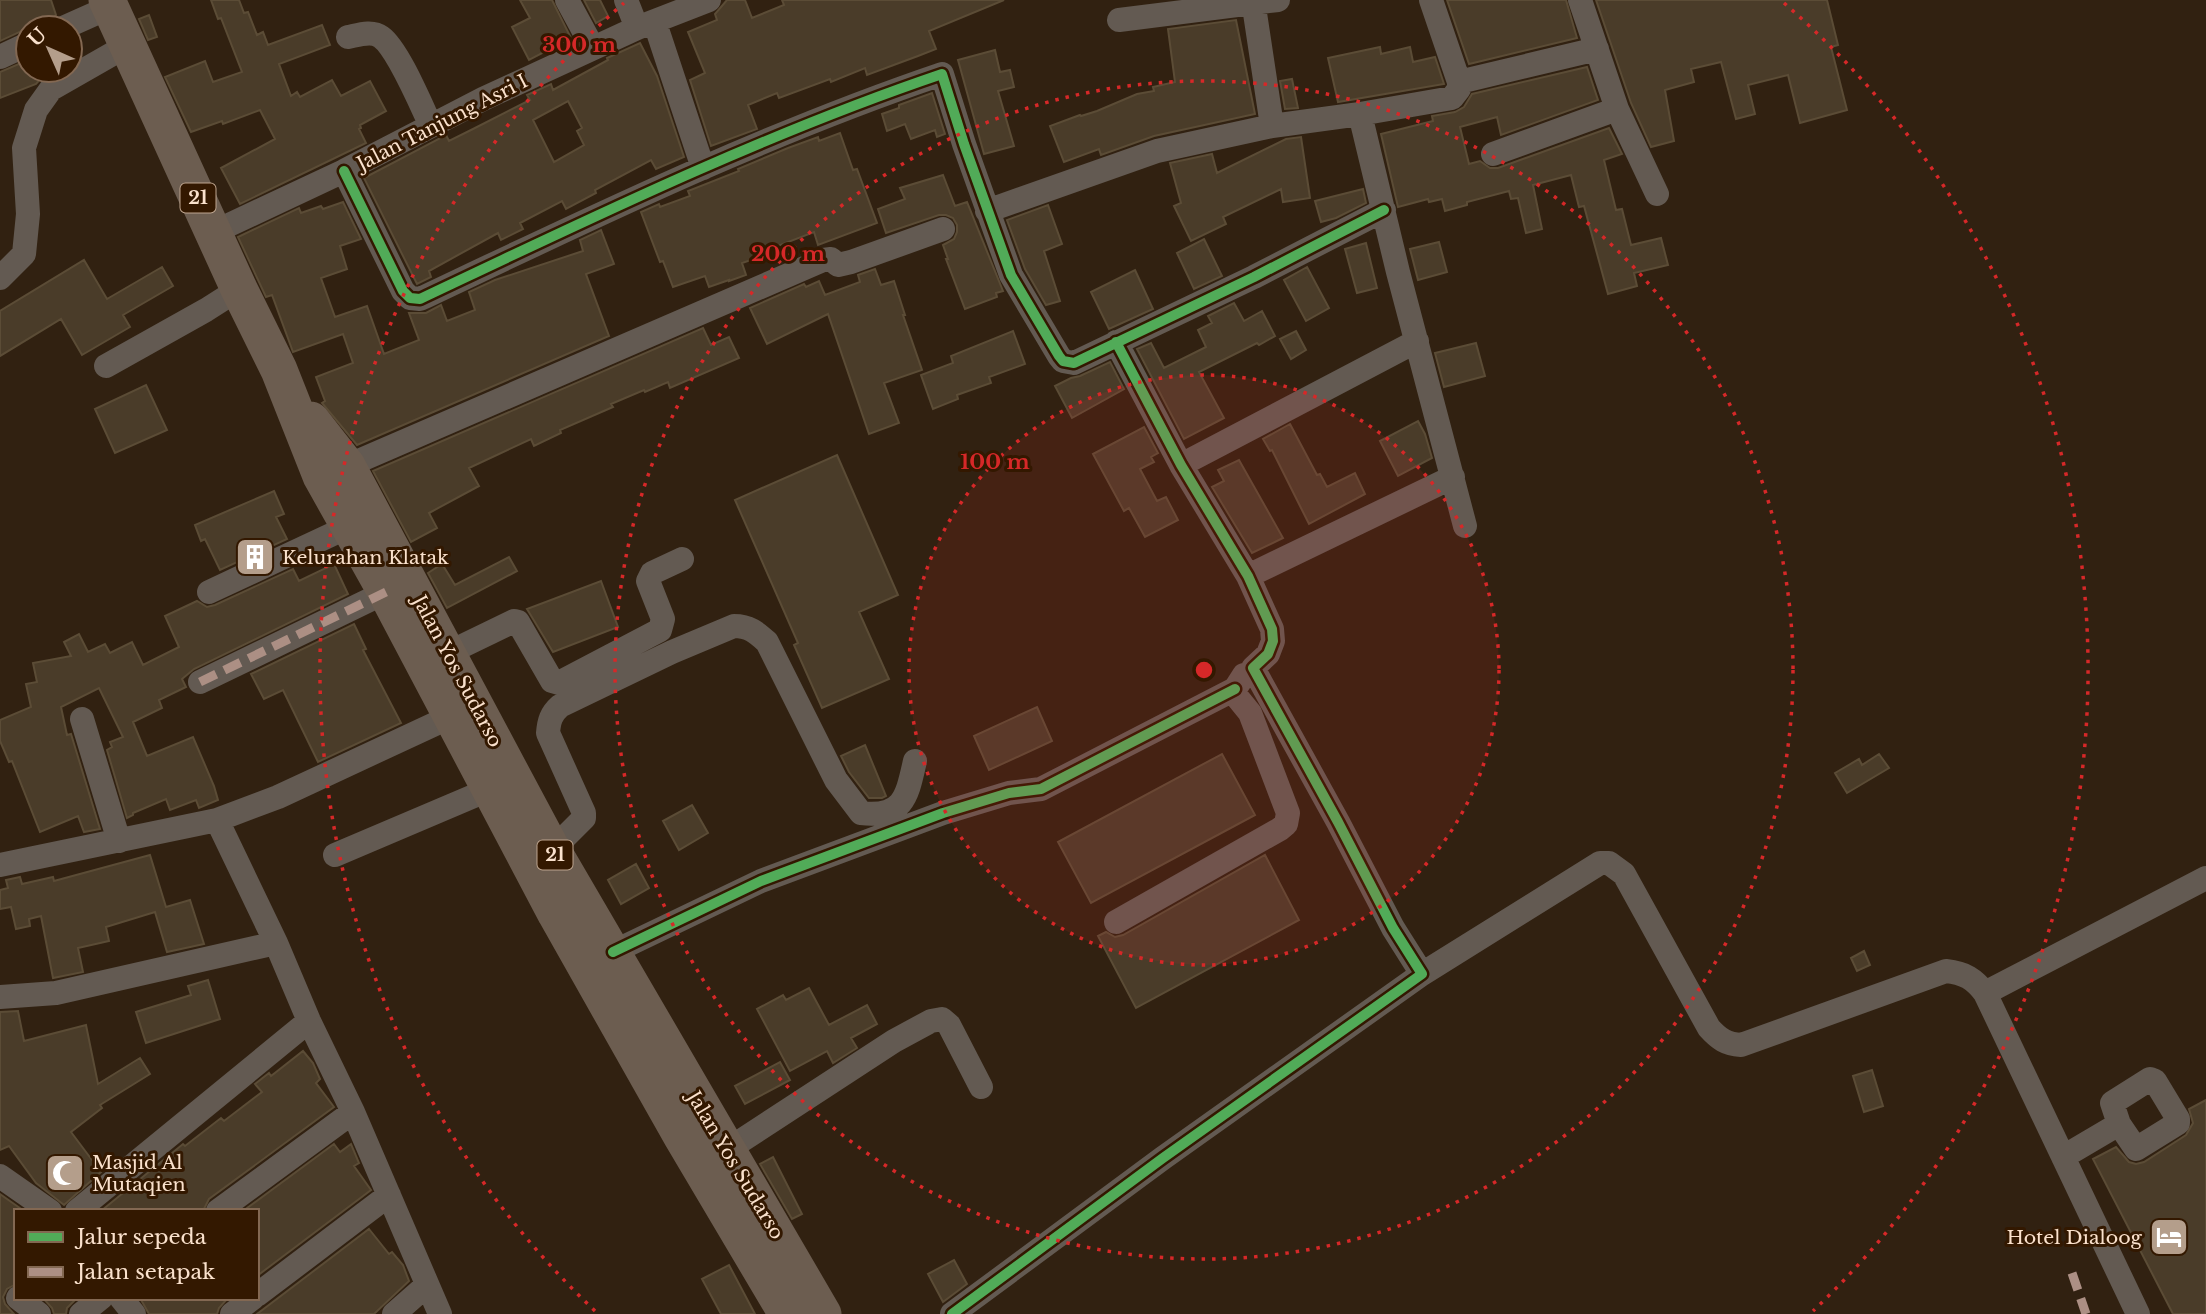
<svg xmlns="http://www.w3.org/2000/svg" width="2206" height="1314" font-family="'Libre Baskerville',serif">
	<rect width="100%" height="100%" fill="#312111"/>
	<path fill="#4a3c29" stroke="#5b4c36" stroke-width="2" fill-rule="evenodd" d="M0,0H51L56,15L51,20L48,28H28L0,41Z
		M211,0H239L244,13L248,12L257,35L263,32L268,45L322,25L330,45L279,64L291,96L297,92L300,97L332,80L341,96L370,81L386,111L360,125L361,128L359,129L366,143L240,204L221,168L275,139L260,110L223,124L222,121L191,132L165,77L205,61L213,82L242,72L221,18L218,19Z
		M520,0H552L571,38L529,60L512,27L530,18Z
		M584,0H600L608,16L596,23Z
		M727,0H745L752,18L784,5L782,0H1004L929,31L936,49L918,56L867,75L865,68L831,82L830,79L779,98L777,93L748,105L757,129L711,146L690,80L705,73L688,32L717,20L715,14Z
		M1447,0H1566L1577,38L1469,64Z
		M1596,0H1827L1838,45L1831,47L1847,110L1800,123L1788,75L1748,85L1755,114L1736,119L1721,62L1691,69L1694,82L1665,90L1674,141L1651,147L1631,103Z
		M149,15L157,37L148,40L139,19Z
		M1236,20L1255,114L1154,136L1101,155L1099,149L1064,162L1050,126L1080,115L1081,116L1097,111L1137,94L1154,91L1153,87L1175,82L1168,29Z
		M640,43L657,76L684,157L656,169L651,160L595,190L596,193L566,209L562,201L520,223L523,229L501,240L498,233L429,271L431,277L417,284L364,178L446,135L449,141L473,129L530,100L527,95L551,84L553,90L608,60L607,58ZM568,101L582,128L577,131L584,145L554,162L533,120Z
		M1380,47L1381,54L1410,47L1413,62L1435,57L1444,84L1338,102L1328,58Z
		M995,50L1000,72L1010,70L1014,87L998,91L1014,146L984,154L958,60Z
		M28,60V70H54L43,76L36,84L0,98V72Z
		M1587,67L1598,100L1501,135L1497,117L1460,127L1469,164L1480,161L1490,168H1498L1609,128L1622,154L1604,160L1616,210L1622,209L1631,245L1661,238L1668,265L1634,273L1637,286L1608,294L1584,206L1579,207L1571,175L1533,185L1542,229L1526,233L1518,198L1511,199L1509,191L1467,202V205L1445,211L1442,199L1429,202L1428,199L1398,207L1381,134L1433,121L1432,116L1455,112L1464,107L1472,94Z
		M1292,79L1298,108L1285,109L1280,81Z
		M932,93L945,134L937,137L935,130L911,139L905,124L887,131L882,114L899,108V105Z
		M840,133L853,170L857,169L877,223L818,245L814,232L767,250L768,254L742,263L746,275L729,281V280L709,287L705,276L673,287L663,261L660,262L641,212L659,204L660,207L690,196L688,191L739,171L738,169L788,148L818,137L819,141Z
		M1301,137L1310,198L1283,202L1281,189L1223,217L1226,224L1191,241L1174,206L1181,203L1170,163L1212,154L1217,173L1286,139Z
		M943,175L955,206L967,202L1003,291L996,293L997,297L965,309L946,259H948L943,245L954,239L957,232V225L953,218L946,215H939L886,233L878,209L905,199L900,188Z
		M1363,189L1366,203L1336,218L1321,222L1315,201Z
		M343,202L361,239L340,246L347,269L321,278L335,317L367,306L384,354L419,340L409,313H426L441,305L447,321L475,310L469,292L495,280L583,251L580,240L601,230L614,264L586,274L609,336L357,445L322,403L325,401L316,377L353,363L343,334L293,352L272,295L266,297L238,237L299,208L301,213L321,206L323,209Z
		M1048,205L1062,244L1044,251L1060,301L1046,305L1025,269L1007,220Z
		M1204,239L1222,276L1194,289L1177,253Z
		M1439,242L1447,272L1418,280L1410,249Z
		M1366,243L1377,288L1357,293L1345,249Z
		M84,260L107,299L162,267L173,286L123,315L130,327L82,355L61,319L0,356V311Z
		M1307,267L1329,308L1306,321L1284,280Z
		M875,269L881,285L894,281L905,315H903L922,370L884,383L899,423L869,434L828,314L767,344L750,308L804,284L806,287L819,281L825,295L860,282L858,275Z
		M1135,270L1153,309L1109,329L1091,292Z
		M1234,303L1244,321L1262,311L1275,336L1259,345L1257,343L1199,372L1224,418L1184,439L1137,349L1151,343L1164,368L1206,347L1198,330L1212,323L1208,316Z
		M703,328L711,345L729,337L739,358L670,388L668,382L645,392L644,390L611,404L613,407L560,430L561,433L534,446L531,439L469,468L479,486L429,513L437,528L411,542L373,471Z
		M1013,331L1025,364L989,377L991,383L957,395L958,399L933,409L921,375L953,363L951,356Z
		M1296,331L1306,350L1291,359L1280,339Z
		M1476,343L1485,376L1444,387L1435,353Z
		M1110,362L1124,389L1072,418L1055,386L1071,378L1080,376Z
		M146,385L167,430L115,453L95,409Z
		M1418,421L1425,434L1432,458L1398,476L1380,441Z
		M1290,424L1317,475L1320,474L1327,487L1355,473L1365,494L1309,524L1272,450L1270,451L1263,439Z
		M1144,427L1158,453L1151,457L1154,462L1140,469L1157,501L1166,497L1178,520L1145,537L1129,508L1124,511L1093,454Z
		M837,455L898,595L859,612L889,679L822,708L794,645L798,643L735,500Z
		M1239,460L1283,538L1252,553L1212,487L1224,481L1218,470Z
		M274,491L284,514L276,517L287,539L220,570L205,539L201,541L195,525Z
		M509,557L517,571L447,608L428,573L442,564L455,585Z
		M334,564L348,594L194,669L182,679L186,687L159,700L162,708L133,722L147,756L193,737L214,786L218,800L199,808L196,800L170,810L166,799L133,813V815L127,818L107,750L112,747L110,742L123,737L99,688L61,707L67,735L71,734L100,829L84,832L78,816L40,832L12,761L9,762L0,741V720L31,707L26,684L37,682L33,663L71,656L64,642L79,634L88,652L105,644L110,653L132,642L143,665L179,647L165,616L197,601L207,607L215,605L293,569L299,581Z
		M601,581L618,627L553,652L527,609Z
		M354,624L366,649L363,650L401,723L318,762L283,690L264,699L251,674Z
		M1037,707L1052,741L989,770L974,736Z
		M865,745L886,796L882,798H869L849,772L841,756Z
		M1222,754L1255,815L1091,903L1058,842Z
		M1879,754L1889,768L1847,793L1835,773L1859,759L1862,765Z
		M692,805L708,833L679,850L663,821Z
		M150,855L166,907L190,900L204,944L167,952L155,912L106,927L109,941L78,948L83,972L53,978L41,916L29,919L30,926L16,929L11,907L0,909V890L8,888L6,880L20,877L22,884L53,877L54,881Z
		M1265,855L1299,920L1136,1008L1098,936L1106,932L1115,937L1123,935Z
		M636,864L649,888L621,904L608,880Z
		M1864,951L1870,965L1857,971L1851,958Z
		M208,980L220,1019L146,1043L136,1012L191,995L188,986Z
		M809,988L829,1025L867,1005L877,1024L851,1038L857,1048L833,1063L827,1051L790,1071L757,1009L783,995L786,1000Z
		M18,1011L24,1041L86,1025L98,1084L140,1058L150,1074L100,1105L102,1108L71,1132L101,1172L64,1205L36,1183L9,1146L0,1150V1012Z
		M303,1051L313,1063L320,1079L316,1083L334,1107L209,1199L203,1211H101L183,1144L185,1146L221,1118L224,1121L262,1092L255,1084L269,1073L271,1076Z
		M780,1062L790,1080L745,1104L735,1086Z
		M1872,1070L1883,1106L1864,1112L1853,1076Z
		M2206,1100V1314H2173L2093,1159L2116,1147L2129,1162L2136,1164L2144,1162L2186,1135L2193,1123L2189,1109Z
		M334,1144L340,1152L351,1144L359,1163L354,1166L371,1190L257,1276V1211H243Z
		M773,1157L802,1214L792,1219L760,1164Z
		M0,1194L24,1211H16V1284L7,1289L3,1297L5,1304L14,1314H0Z
		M369,1229L389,1254L392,1252L403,1265L409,1281L374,1314H257Z
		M954,1260L967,1284L943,1302L928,1274Z
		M729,1265L755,1314H721L702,1279Z
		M43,1298H77L67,1308L66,1314H54L52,1308Z
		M140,1298H228L219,1308L217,1314H149Z"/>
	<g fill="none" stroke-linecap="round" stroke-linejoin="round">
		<path stroke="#635a52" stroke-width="24" d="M567,0L593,48
			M626,0L637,28
			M1253,0L1272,126
			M1580,0L1617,109L1657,194
			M1119,20L1278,0
			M655,23L703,168
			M63,28L110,7
			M348,37C358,35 372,30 381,37C398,49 421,105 431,126
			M0,57L28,44
			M1459,82L1597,49
			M1360,114L1398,272L1465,526
			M1493,154L1617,109
			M344,171L403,291L410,298L420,299C591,218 762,135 942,74L964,144L1011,275L1059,356L1063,361L1074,363L1254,277L1384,210
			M987,211L1157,151L1272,126L1360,114L1452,98L1459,89V82L1431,0
			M214,232L344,171L483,99L637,28L709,0
			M0,278L24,254L28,214L24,148L36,110L51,89L128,45
			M1116,342L1181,465L1248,576L1272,629L1273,641L1268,654L1253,668L1338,822L1393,928L1422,974
			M106,366L206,310L239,289
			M1181,465L1417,341
			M347,466L823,260L831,259L838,265L851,262L943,229
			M1248,576L1453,477
			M209,592L350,526
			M448,653L514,621L518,622L552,681L559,683L660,630L663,619L648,581L652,573L682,559
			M200,682L386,592
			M82,719L119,841
			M217,820L276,943L309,1021L353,1112L440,1314
			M550,846L564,838L584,818V813L548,733C549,721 551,714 560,706L672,652L734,626C749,626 756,632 767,642L836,780L861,813C904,818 907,796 915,761
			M335,855L488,790
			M0,865L217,820L278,797L465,710
			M1116,922L1280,829L1286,824L1288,813L1250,713L1237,697L1235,689L1244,675
			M613,952L761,881L943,813L1009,793L1041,789L1235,689
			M1985,993L2206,878
			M0,997L56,993L276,943
			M2150,1079L2155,1081L2178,1119V1123L2136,1149L2119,1124L2112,1103Z
			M727,1150L894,1041L931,1021L942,1019L949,1025L981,1087
			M2063,1157L2119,1124
			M0,1176L50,1211
			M77,1211L309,1021
			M218,1211L353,1112
			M257,1295L389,1195
			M18,1298L39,1314
			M121,1298L134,1314
			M81,1314L101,1298
			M232,1314L253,1298
			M394,1314L427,1285
			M952,1314L1163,1158L1422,974L1600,863H1609L1624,874L1709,1028C1719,1039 1726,1044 1741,1045L1946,971C1965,973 1974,979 1985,993L2138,1314"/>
		<path stroke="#6c5d50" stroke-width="37" d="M107,0L239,289L279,370L321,476L386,592L556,914L682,1137L787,1314
			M311,420L347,466L550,846L823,1314"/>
		<path stroke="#ac8f84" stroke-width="9" stroke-dasharray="18 9" stroke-linecap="butt" d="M200,682L386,592
			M2072,1273L2086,1314"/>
		<g stroke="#331800" stroke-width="15">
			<path id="cycleway" d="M344,171L403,291L410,298L420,299C591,218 762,135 942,74L964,144L1011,275L1059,356L1063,361L1074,363L1254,277L1384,210
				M613,952L761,881L943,813L1009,793L1041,789L1235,689
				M952,1314L1163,1158L1422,974L1393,928L1338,822L1253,668L1268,654L1273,641L1272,629L1248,576L1181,465L1116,342"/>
		</g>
		<use href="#cycleway" stroke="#51ab58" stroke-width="10"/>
	</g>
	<circle cx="1204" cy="670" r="295" fill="#d62828" fill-opacity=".12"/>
	<g fill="none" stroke="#d62828" stroke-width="3.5" stroke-dasharray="3.5 7">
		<circle cx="1204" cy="670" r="295"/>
		<circle cx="1204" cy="670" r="589"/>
		<path d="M595 1311A884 884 0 0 1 624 3M1784 3A884 884 0 0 1 1813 1311"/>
	</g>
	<defs>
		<g id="building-square" transform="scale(2.0125)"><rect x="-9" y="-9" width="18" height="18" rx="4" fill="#b49e8b" stroke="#331800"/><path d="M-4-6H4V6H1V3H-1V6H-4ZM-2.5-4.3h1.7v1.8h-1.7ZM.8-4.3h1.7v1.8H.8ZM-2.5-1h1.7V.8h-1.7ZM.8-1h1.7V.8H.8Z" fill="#fff"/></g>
		<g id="mosque-square" transform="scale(2.0125)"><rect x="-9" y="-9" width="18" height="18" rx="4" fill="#b49e8b" stroke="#331800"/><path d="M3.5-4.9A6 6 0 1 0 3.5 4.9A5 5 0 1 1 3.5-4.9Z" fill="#fff"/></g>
		<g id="hotel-square" transform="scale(2.0125)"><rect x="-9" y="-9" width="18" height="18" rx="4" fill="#b49e8b" stroke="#331800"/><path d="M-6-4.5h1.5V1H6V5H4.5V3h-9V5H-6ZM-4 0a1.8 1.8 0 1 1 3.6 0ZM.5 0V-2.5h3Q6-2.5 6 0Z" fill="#fff"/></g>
	</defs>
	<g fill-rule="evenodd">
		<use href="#building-square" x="255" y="557"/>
		<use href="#mosque-square" x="65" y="1173"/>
		<use href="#hotel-square" x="2169" y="1237"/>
	</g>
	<g text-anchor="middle" stroke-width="6" stroke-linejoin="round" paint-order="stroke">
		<g fill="#331800" stroke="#bea58f" stroke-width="2">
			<rect x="180.5" y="183.5" width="35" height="29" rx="5"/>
			<rect x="537.5" y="840.5" width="35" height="29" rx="5"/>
		</g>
		<g font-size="18" font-weight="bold" fill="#fae1cc">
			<text x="198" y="204">21</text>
			<text x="555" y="861">21</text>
		</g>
		<g font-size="19" fill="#fae1cc" stroke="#331800">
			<text transform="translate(442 122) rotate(-27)" y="7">Jalan Tanjung Asri I</text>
			<text transform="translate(458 671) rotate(62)" y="7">Jalan Yos Sudarso</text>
			<text transform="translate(736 1165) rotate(59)" y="7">Jalan Yos Sudarso</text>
		</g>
		<g font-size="19" fill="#fae1cc" stroke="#331800" text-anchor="start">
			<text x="282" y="564">Kelurahan Klatak</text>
			<text x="92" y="1169">Masjid Al<tspan x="92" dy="22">Mutaqien</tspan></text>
			<text x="2142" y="1244" text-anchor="end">Hotel Dialoog</text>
		</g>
	</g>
	<circle cx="1204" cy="670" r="10" fill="#d62828" stroke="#331800" stroke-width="3.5"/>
	<g font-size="21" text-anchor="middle" font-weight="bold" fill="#d62828" stroke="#331800" stroke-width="6" stroke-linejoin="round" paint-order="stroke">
		<text x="579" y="52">300 m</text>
		<text x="788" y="261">200 m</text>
		<text x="995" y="469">100 m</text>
	</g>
	<rect x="14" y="1209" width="245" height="91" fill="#331800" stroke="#836852" stroke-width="2"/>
	<rect x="28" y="1232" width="35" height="10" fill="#51ab58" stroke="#836852" stroke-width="2"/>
	<text x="77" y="1244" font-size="21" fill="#fae1cc">Jalur sepeda</text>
	<rect x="28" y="1267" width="35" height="10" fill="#ac8f84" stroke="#836852" stroke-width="2"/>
	<text x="77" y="1279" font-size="21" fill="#fae1cc">Jalan setapak</text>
	<g transform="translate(49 49) rotate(315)"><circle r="33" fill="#331800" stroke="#836852" stroke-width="2"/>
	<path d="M0-5L12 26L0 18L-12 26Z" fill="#b49e8b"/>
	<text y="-10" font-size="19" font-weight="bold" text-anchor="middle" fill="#fae1cc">U</text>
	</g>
</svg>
